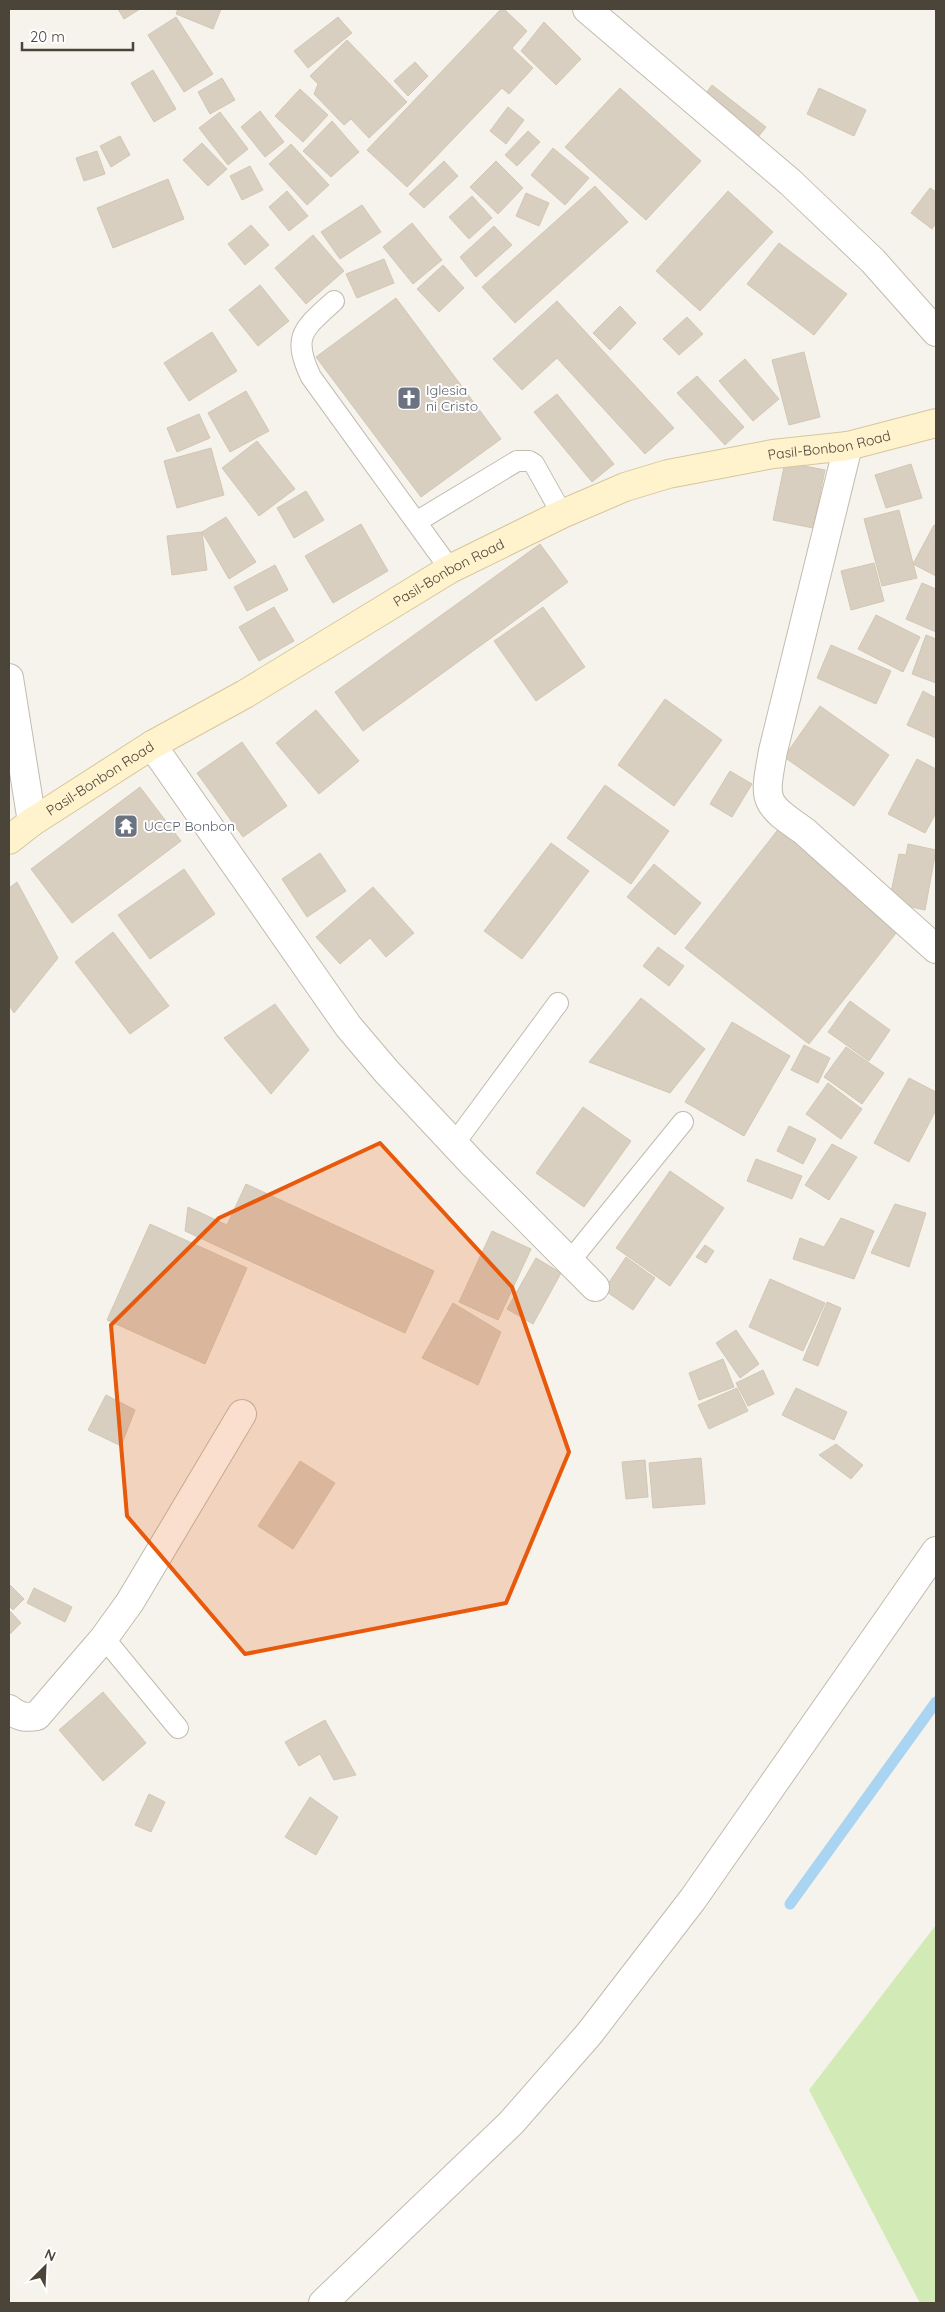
<svg xmlns="http://www.w3.org/2000/svg" width="945" height="2312" font-family="Quicksand,sans-serif">
	<rect width="100%" height="100%" fill="#f6f3ec"/>
	<path fill="#d2eab5" d="M936,1925V2303H920L809,2090Z"/>
	<g fill="none" stroke-linecap="round" stroke-linejoin="round">
		<path stroke="#a9d4f2" stroke-width="11" d="M790,1904L936,1702"/>
	</g>
	<path fill="#d8cfc1" stroke="#d3c7b4" d="M118,9H140L124,19Z
		M178,9H221L213,29L176,14Z
		M501,9H504L527,31L512,48L533,68L509,94L502,88L407,187L367,150Z
		M176,17L213,74L184,92L148,35Z
		M338,17L352,33L308,68L294,51Z
		M544,22L581,59L556,85L521,51Z
		M347,40L407,102L369,138L351,119L344,125L314,94L318,84L310,76Z
		M415,62L428,76L408,96L394,81Z
		M153,70L176,109L154,122L131,83Z
		M222,78L235,100L210,114L198,92Z
		M712,85L766,127L755,141L701,100Z
		M620,88L701,161L646,220L565,147Z
		M819,88L866,110L854,136L807,114Z
		M300,89L328,115L303,142L275,116Z
		M508,107L524,120L506,144L490,131Z
		M260,111L284,142L265,157L241,127Z
		M220,112L248,149L228,165L199,128Z
		M332,121L359,152L331,177L303,151Z
		M528,131L540,142L517,166L505,155Z
		M120,136L130,155L111,167L100,146Z
		M202,143L227,169L208,186L183,160Z
		M291,144L329,185L307,205L269,164Z
		M553,148L589,178L565,205L531,175Z
		M97,151L105,174L84,181L76,158Z
		M444,161L458,176L424,208L409,194Z
		M496,161L523,188L498,214L470,187Z
		M250,166L263,190L242,200L230,176Z
		M168,179L184,219L113,248L97,208Z
		M595,186L628,222L515,323L482,287Z
		M930,188L936,192V223L932,229L911,213Z
		M287,191L308,216L289,231L269,207Z
		M728,191L773,232L700,311L656,271Z
		M526,193L549,203L539,226L516,216Z
		M472,196L492,218L469,239L449,217Z
		M362,205L381,232L340,259L321,232Z
		M412,223L442,260L413,284L383,247Z
		M251,225L269,245L245,265L228,244Z
		M494,226L512,245L476,277L460,257Z
		M313,235L344,271L306,304L275,268Z
		M779,243L847,294L814,335L747,284Z
		M384,259L394,283L357,298L346,274Z
		M443,265L464,288L439,312L417,289Z
		M260,285L289,321L258,346L229,310Z
		M396,298L501,439L421,497L316,357Z
		M557,301L674,428L645,454L557,358L522,390L493,359Z
		M620,306L636,323L610,350L593,333Z
		M687,317L703,334L679,355L663,339Z
		M212,332L237,371L189,401L164,363Z
		M804,352L820,417L789,425L772,360Z
		M745,359L779,399L753,421L719,381Z
		M697,376L744,427L725,445L677,393Z
		M246,391L269,431L230,452L208,413Z
		M557,394L614,464L592,482L534,412Z
		M199,414L210,438L177,452L167,428Z
		M257,441L295,489L259,516L222,468Z
		M211,448L224,495L177,508L164,461Z
		M785,462L825,470L813,528L773,520Z
		M911,464L922,498L886,508L875,475Z
		M306,491L324,520L294,538L277,508Z
		M899,510L917,578L882,586L864,519Z
		M226,517L256,562L229,579L202,532Z
		M361,524L388,571L333,603L305,556Z
		M934,525L936,526V576L913,564Z
		M202,532L207,570L172,575L167,536Z
		M540,544L568,582L363,731L335,692Z
		M874,563L884,601L851,610L841,571Z
		M275,565L288,590L247,611L234,587Z
		M922,583L936,589V632L906,619Z
		M274,607L294,641L259,661L239,627Z
		M543,607L585,667L536,701L494,641Z
		M876,615L920,637L903,672L858,649Z
		M926,635L936,639V683L912,674Z
		M831,645L891,671L876,704L817,678Z
		M923,691L936,698V738L907,725Z
		M665,699L722,740L674,806L618,765Z
		M820,706L889,755L854,806L784,757Z
		M316,710L359,761L319,794L276,743Z
		M242,742L287,806L243,837L197,773Z
		M917,759L936,769V813L925,833L888,814Z
		M730,771L752,784L732,817L710,804Z
		M605,785L669,831L631,884L567,838Z
		M140,787L181,841L72,923L31,869Z
		M780,827L904,923L809,1044L685,948Z
		M551,843L589,871L522,959L484,931Z
		M908,844L936,850L925,910L889,902L899,854L906,855Z
		M320,853L346,891L307,917L282,879Z
		M654,864L701,903L675,935L627,897Z
		M184,869L215,914L150,959L118,915Z
		M17,882L58,958L14,1013L9,1005V888Z
		M373,887L414,933L386,957L370,938L340,964L316,937Z
		M113,932L169,1006L130,1034L75,962Z
		M658,947L684,966L669,986L643,966Z
		M641,998L705,1049L670,1093L589,1062Z
		M850,1001L890,1030L869,1061L828,1032Z
		M275,1004L309,1050L271,1094L224,1038Z
		M732,1022L790,1056L744,1136L685,1102Z
		M804,1045L830,1058L818,1083L791,1070Z
		M846,1047L884,1073L862,1104L824,1077Z
		M909,1078L936,1092V1110L909,1162L874,1143Z
		M828,1083L862,1109L841,1139L806,1114Z
		M583,1107L631,1141L584,1207L536,1173Z
		M789,1126L816,1139L803,1164L777,1151Z
		M832,1144L857,1157L829,1200L805,1185Z
		M756,1159L802,1176L792,1199L747,1181Z
		M670,1171L724,1208L670,1286L616,1248Z
		M246,1184L434,1271L405,1333L185,1231L188,1207L227,1225Z
		M895,1204L926,1213L909,1267L871,1253Z
		M841,1218L874,1231L854,1279L793,1259L800,1238L824,1247Z
		M150,1224L247,1268L205,1364L107,1320Z
		M492,1231L531,1249L498,1320L459,1302Z
		M705,1245L714,1251L706,1263L696,1257Z
		M626,1257L655,1278L633,1310L604,1290Z
		M536,1258L561,1273L533,1324L507,1309Z
		M770,1279L825,1303L803,1351L749,1327Z
		M827,1302L841,1308L818,1366L803,1360Z
		M453,1303L501,1332L478,1385L422,1358Z
		M736,1330L759,1364L740,1378L716,1343Z
		M723,1359L734,1387L699,1400L689,1373Z
		M763,1370L774,1394L748,1406L736,1383Z
		M737,1388L748,1411L709,1429L698,1405Z
		M796,1388L847,1412L834,1440L782,1415Z
		M106,1395L135,1410L121,1446L88,1430Z
		M836,1444L863,1465L851,1479L819,1455Z
		M701,1458L705,1504L653,1508L649,1463Z
		M645,1460L648,1497L626,1499L622,1462Z
		M300,1461L335,1483L293,1549L258,1526Z
		M10,1585L24,1599L13,1610L9,1606Z
		M34,1588L72,1607L65,1622L27,1603Z
		M9,1610L21,1623L9,1635Z
		M103,1692L146,1743L103,1781L59,1730Z
		M325,1720L356,1775L334,1780L320,1754L299,1766L285,1742Z
		M149,1794L165,1802L151,1832L135,1825Z
		M310,1797L338,1817L316,1855L285,1837Z"/>
	<g fill="none" stroke-linecap="round" stroke-linejoin="round">
		<g stroke="#c2bbae" stroke-width="22">
			<path id="lane" d="M334,301C304,329 291,335 311,377L450,569
				M416,522L517,461H529L534,464L562,514
				M454,1144L558,1003
				M570,1261L683,1122
				M104,1638L178,1728"/>
		</g>
		<g stroke="#c2bbae" stroke-width="30">
			<path id="street" d="M587,9L790,182L873,261L936,332
				M848,446L773,751C764,801 762,802 804,831L936,949
				M9,678L32,822
				M152,745L348,1026L387,1072L474,1165L595,1287
				M9,1709C18,1717 26,1718 37,1716L104,1638L130,1602L242,1414
				M323,2303L511,2123L589,2034L693,1899L936,1551"/>
		</g>
		<g stroke="#d6c79b" stroke-width="30">
			<g id="secondary">
				<path id="s1" d="M9,840L32,822L152,745L245,694L450,569L562,514L625,487L668,474L773,454L848,446L936,423"/>
			</g>
		</g>
		<use href="#lane" stroke="#fff" stroke-width="20"/>
		<use href="#street" stroke="#fff" stroke-width="28"/>
		<use href="#secondary" stroke="#fff3cd" stroke-width="28"/>
	</g>
	<path fill="#e8590c" fill-opacity="0.2" stroke="#e8590c" stroke-width="4" stroke-linejoin="round" d="M380,1143L512,1287L569,1452L506,1603L245,1654L127,1516L111,1325L219,1218Z"/>
	<defs>
		<g id="church-square" transform="scale(1.25)"><rect x="-9" y="-9" width="18" height="18" rx="4" fill="#6b7280" stroke="#fff"/><path d="M-1.2-6h2.4v3.5h3.3v2.4h-3.3V6h-2.4V-.1h-3.3v-2.4h3.3Z" fill="#fff"/></g>
		<g id="temple-square" transform="scale(1.25)"><rect x="-9" y="-9" width="18" height="18" rx="4" fill="#6b7280" stroke="#fff"/><path d="M0-6L5-2H3V0L6.5 2.5H4V6H1.5V3h-3V6H-4V2.5H-6.5L-3 0V-2H-5Z" fill="#fff"/></g>
	</defs>
	<g fill-rule="evenodd">
		<use href="#church-square" x="409" y="398"/>
		<use href="#temple-square" x="126" y="826"/>
	</g>
	<g text-anchor="middle" stroke-width="4" stroke-linejoin="round" paint-order="stroke">
		<g font-size="14" fill="#5b616d" stroke="#fff" text-anchor="start">
			<text x="426" y="395">Iglesia<tspan x="426" dy="16">ni Cristo</tspan></text>
			<text x="144" y="831">UCCP Bonbon</text>
		</g>
		<g font-size="14" fill="#4b4439" stroke="#fff">
			<text dy="5" stroke="none"><textPath href="#s1" startOffset="920">Pasil-Bonbon Road</textPath></text>
			<text dy="5" stroke="none"><textPath href="#s1" startOffset="515">Pasil-Bonbon Road</textPath></text>
			<text dy="5" stroke="none"><textPath href="#s1" startOffset="110">Pasil-Bonbon Road</textPath></text>
		</g>
	</g>
	<rect width="945" height="2312" fill="none" stroke="#4b4439" stroke-width="20"/>
	<g transform="translate(45 2267) rotate(24)" stroke="#ffffff" stroke-width="4" paint-order="stroke">
	<path d="M0-4L9 19L0 12L-9 19Z" fill="#4b4439"/>
	<text y="-8" font-size="14" font-weight="bold" text-anchor="middle" fill="#4b4439">N</text>
	</g>
	<path d="M22 42v8h111v-8" fill="none" stroke="#4b4439" stroke-width="2.5"/>
	<text x="30" y="42" font-size="15" fill="#4b4439" stroke="#ffffff" stroke-width="4" paint-order="stroke">20 m</text>
</svg>
